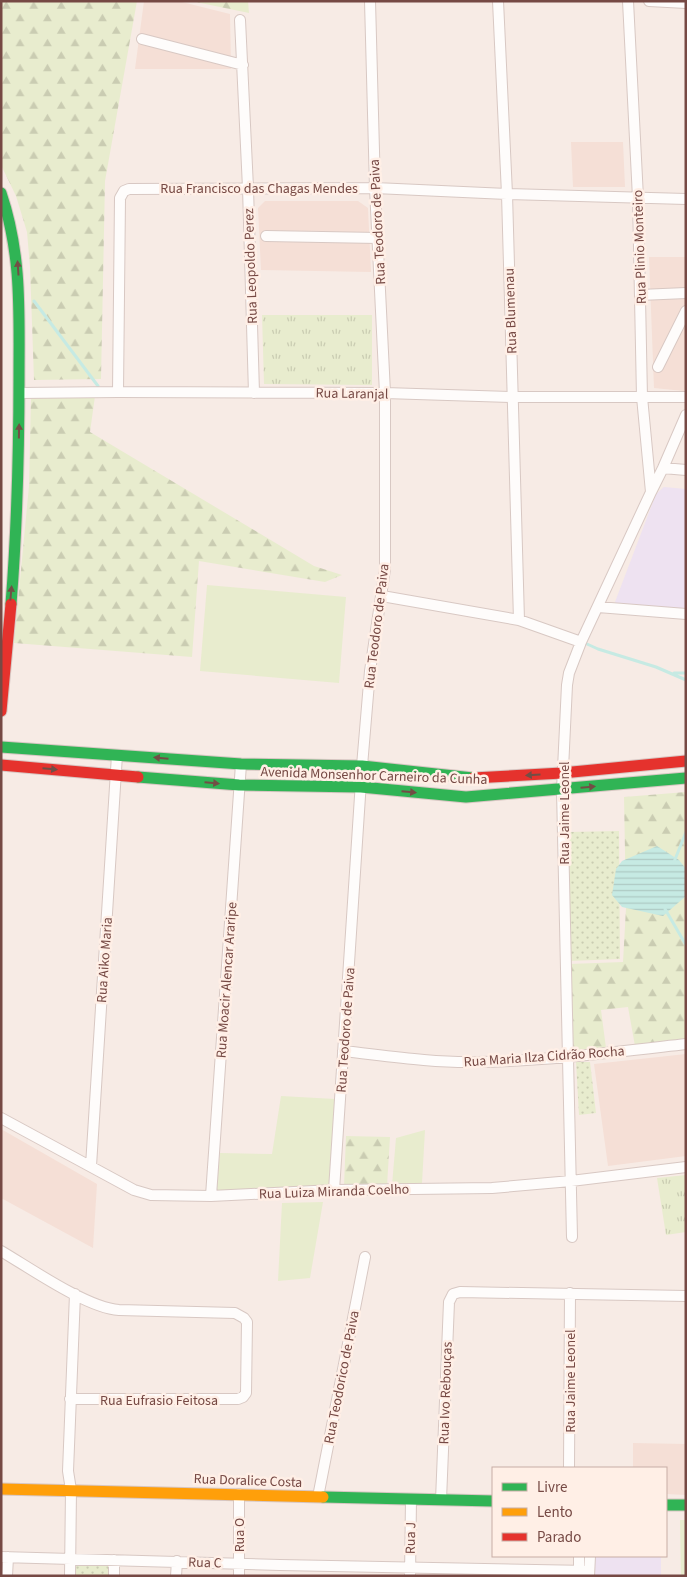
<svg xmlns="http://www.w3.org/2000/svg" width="687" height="1577" font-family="'Source Sans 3',sans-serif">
	<defs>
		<pattern id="grass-tufts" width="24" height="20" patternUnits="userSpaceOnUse" patternTransform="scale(1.25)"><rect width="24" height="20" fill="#e8ecce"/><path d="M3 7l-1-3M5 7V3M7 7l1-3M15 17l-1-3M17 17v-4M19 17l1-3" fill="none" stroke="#caccb2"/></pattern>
		<pattern id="forest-firs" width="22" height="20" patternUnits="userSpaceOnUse" patternTransform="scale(1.25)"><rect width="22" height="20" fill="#e8ecce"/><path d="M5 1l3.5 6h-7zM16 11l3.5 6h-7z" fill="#caccb2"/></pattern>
		<pattern id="park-dots" width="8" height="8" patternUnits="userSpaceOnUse" patternTransform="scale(1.25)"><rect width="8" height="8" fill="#e8ecce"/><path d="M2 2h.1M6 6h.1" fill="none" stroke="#caccb2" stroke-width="1.8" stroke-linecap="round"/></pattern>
		<pattern id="water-rules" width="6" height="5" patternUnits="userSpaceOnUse" patternTransform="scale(1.25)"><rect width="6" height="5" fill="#c6eae3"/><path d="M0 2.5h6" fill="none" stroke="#aecac4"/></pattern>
	</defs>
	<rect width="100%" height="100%" fill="#f7ebe5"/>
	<path fill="#f5dfd6" d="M144,1H178L230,14L231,69H135Z
		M571,142H623L625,187H573Z
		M265,201H358L368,208L371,272L261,270L258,208Z
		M649,257H686V387L684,391L654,388Z
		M686,1054V1156L608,1166L594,1064Z
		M1,1129L97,1184L93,1248L1,1198Z
		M633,1443L686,1444V1495L666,1494V1468H633Z"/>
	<path fill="#eee2f1" d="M664,487L686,489V610L618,605L615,602L656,494Z
		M595,1556H661V1576H595Z"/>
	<path fill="url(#grass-tufts)" d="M262,315H372V385L264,384Z
		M686,1175V1232L666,1235L657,1178Z"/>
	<path fill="url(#forest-firs)" d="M1,1H137L105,181L101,379L34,380L30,267L27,232L16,196L1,165Z
		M191,1H248L249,13Z
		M95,396L90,432L314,566L342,575L325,582L199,561L192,657L14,643L29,486L31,397Z
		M686,792V1041L635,1046L628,1007L601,1010L606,1048L571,1052L569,964L623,962L626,908L624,797Z
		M346,1136L390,1137L387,1186H344Z"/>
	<path fill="url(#park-dots)" d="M619,831L620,959L569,961L568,832Z
		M576,1062H590L596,1113L579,1115Z
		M77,1565H107L110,1570V1576H74V1568Z"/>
	<path fill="#e8ecce" d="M207,585L346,597L339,683L200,671Z
		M281,1096L335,1099L329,1187L216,1191L220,1153L272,1154Z
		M425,1130L422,1183L392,1185L396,1138Z
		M323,1202L310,1278L278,1281L282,1203Z
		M680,1520H686V1576H681Z"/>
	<path fill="url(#water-rules)" d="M657,846L679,860L686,869V896L663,916L622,907L612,895L616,869L622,861Z"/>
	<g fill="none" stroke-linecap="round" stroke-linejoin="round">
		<path stroke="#c6eae3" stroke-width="3" d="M34,301L98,386
			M587,644L598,649L656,667L686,680
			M674,673H686
			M674,862L686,832
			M665,909L686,945"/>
		<g stroke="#d8c8c3" stroke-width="12">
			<path id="street" d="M498,1L507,194L519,620
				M628,1L638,198L642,397L651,492
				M649,1L686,3
				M240,20L248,188L254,393
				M142,39L243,65
				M266,236L378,238
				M640,295L686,293
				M658,367L686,311
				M118,392L120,198L124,191L129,189L375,188L507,194L686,199
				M19,393L118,392L385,393L512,397H686
				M663,468L686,470
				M382,596L519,620L581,642
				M598,607L686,614
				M343,1051C388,1056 432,1063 477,1062C546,1061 616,1052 686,1044
				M1,1118L134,1190L151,1195L211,1196L334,1190L492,1188L571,1181L686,1167
				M91,1166L117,755
				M334,1190L362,766L370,671L385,569V393L375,188L370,1
				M211,1196L241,764
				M572,1237L562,790L567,685L569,673L581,642L651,492L663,468L686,415
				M1,1251C30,1268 87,1308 119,1310L235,1313L244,1318L247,1322L246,1393L243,1397L238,1399H70
				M569,1468L570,1293
				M318,1497L365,1257
				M441,1500L449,1302L453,1294L460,1292L686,1296
				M1,1557L280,1565L589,1571
				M7,1576L8,1557
				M70,1576L71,1490L68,1471L75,1294
				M114,1576V1560
				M176,1576L177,1561
				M239,1576V1494
				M410,1576L411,1500
				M579,1576V1556
				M589,1576L590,1556"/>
		</g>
		<g stroke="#d7c6c2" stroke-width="13">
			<path id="fast" d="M1,193C22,255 19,312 19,377C19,453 17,528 11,604
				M1,747L241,764L362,766L473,778
				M138,777L239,785L361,787L466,797L686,778
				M323,1497L493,1501
				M666,1505H686"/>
		</g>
		<g stroke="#d7c6c2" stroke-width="13">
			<path id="slow" d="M1,1489L323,1497"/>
		</g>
		<g stroke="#d7c6c2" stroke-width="13">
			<path id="jam" d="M1,711L11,604
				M1,765L138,777
				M473,778L562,773L686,761"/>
		</g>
		<use href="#street" stroke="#fefcfb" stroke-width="10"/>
		<use href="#fast" stroke="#30b455" stroke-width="11"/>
		<use href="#slow" stroke="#ff9f0a" stroke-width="11"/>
		<use href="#jam" stroke="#e5322d" stroke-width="11"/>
	</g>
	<defs><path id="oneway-solid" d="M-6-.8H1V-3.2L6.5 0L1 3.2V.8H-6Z" transform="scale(1.25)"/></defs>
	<g fill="#724e45">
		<use href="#oneway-solid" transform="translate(18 268) rotate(-94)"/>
		<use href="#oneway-solid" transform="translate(19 431) rotate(-89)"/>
		<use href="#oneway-solid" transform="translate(11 593) rotate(-85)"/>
		<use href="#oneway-solid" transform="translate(161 758) rotate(-175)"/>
		<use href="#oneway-solid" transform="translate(50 769) rotate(5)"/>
		<use href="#oneway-solid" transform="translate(533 775) rotate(176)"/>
		<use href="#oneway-solid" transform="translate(212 783) rotate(5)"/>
		<use href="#oneway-solid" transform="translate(588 787) rotate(-5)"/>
		<use href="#oneway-solid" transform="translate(409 792) rotate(5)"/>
	</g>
	<g text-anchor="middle" stroke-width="5" stroke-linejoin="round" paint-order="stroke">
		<g font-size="14" fill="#764944" stroke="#ffefe6">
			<text x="259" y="193">Rua Francisco das Chagas Mendes</text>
			<text transform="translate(377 222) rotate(-93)" y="5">Rua Teodoro de Paiva</text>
			<text transform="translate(639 247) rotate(-92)" y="5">Rua Plinio Monteiro</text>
			<text transform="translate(250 266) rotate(-92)" y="5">Rua Leopoldo Perez</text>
			<text transform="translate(510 311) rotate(-92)" y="5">Rua Blumenau</text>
			<text transform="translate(352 393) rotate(1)" y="5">Rua Laranjal</text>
			<text transform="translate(376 626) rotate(-83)" y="5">Rua Teodoro de Paiva</text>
			<text transform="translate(374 775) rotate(2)" y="5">Avenida Monsenhor Carneiro da Cunha</text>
			<text transform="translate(564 813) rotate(-90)" y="5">Rua Jaime Leonel</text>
			<text transform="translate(104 960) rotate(-86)" y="5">Rua Aiko Maria</text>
			<text transform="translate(226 980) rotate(-86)" y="5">Rua Moacir Alencar Araripe</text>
			<text transform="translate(345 1030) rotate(-86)" y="5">Rua Teodoro de Paiva</text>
			<text transform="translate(544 1056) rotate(-4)" y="5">Rua Maria Ilza Cidrão Rocha</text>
			<text transform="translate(334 1191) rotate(-2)" y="5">Rua Luiza Miranda Coelho</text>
			<text transform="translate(341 1377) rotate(-79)" y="5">Rua Teodorico de Paiva</text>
			<text transform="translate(570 1381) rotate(-90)" y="5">Rua Jaime Leonel</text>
			<text transform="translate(445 1393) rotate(-88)" y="5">Rua Ivo Rebouças</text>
			<text x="159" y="1405">Rua Eufrasio Feitosa</text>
			<text transform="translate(248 1480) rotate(2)" y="5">Rua Doralice Costa</text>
			<text transform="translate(239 1535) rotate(-90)" y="5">Rua O</text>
			<text transform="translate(410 1538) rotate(-89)" y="5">Rua J</text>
			<text transform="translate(205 1562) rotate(2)" y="5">Rua C</text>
		</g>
	</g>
	<rect width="687" height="1577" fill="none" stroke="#764944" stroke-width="5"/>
	<rect x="492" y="1467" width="175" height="90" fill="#ffefe6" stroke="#c8ada5"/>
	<rect x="502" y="1483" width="25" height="8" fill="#30b455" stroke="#c8ada5"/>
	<text x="537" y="1492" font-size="15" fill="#764944">Livre</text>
	<rect x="502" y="1508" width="25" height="8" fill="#ff9f0a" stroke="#c8ada5"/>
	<text x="537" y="1517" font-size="15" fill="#764944">Lento</text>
	<rect x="502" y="1533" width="25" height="8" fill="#e5322d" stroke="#c8ada5"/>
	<text x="537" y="1542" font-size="15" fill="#764944">Parado</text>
</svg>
